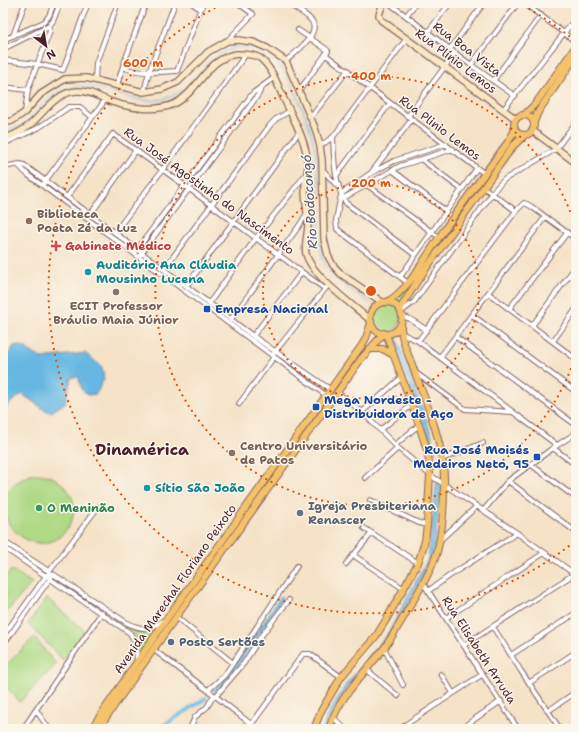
<svg xmlns="http://www.w3.org/2000/svg" width="579" height="732" font-family="'Shantell Sans',sans-serif">
	<rect width="100%" height="100%" fill="#fbf7ec"/>
	<filter id="ink" filterUnits="userSpaceOnUse"><feTurbulence type="fractalNoise" baseFrequency=".025" numOctaves="2"/><feDisplacementMap in="SourceGraphic" scale="8" xChannelSelector="R" yChannelSelector="G"/><feConvolveMatrix kernelMatrix="1 2 1 2 8 2 1 2 1" color-interpolation-filters="sRGB"/></filter>
	<filter id="wash" filterUnits="userSpaceOnUse"><feTurbulence type="fractalNoise" baseFrequency=".012" numOctaves="4" result="noise"/><feDisplacementMap in="SourceGraphic" scale="16" xChannelSelector="R" yChannelSelector="G"/><feGaussianBlur stdDeviation="0.9" result="paint"/><feColorMatrix in="noise" values="0 0 0 0 0 0 0 0 0 0 0 0 0 0 0 0 0 1.4 0 .05"/><feComposite in="paint" operator="in"/></filter>
	<g filter="url(#wash)">
		<rect width="100%" height="100%" fill="#f5e2c7"/>
		<path fill="#aed985" stroke="#7c7c58" d="M515,131L519,135L523,136L400,308L397,304L389,301L397,297Z
			M371 318a15 15 0 1 1 30 0a15 15 0 1 1-30 0Z
			M33,474C44,474 52,475 61,483C97,512 50,571 12,528C4,518 0,500 9,489C15,482 24,478 33,474Z
			M12,570L32,583L3,616V578Z
			M47,598L85,631L63,660L28,624Z
			M113,615L138,631L147,632L159,627L141,653L136,636L111,617Z
			M34,637L56,664L20,702L3,683V668Z"/>
		<path fill="#66b8e2" stroke="#586c86" d="M396,336L432,436V441L429,440L428,437L392,338Z
			M15,345L24,347L41,358L85,353L102,367L104,379L96,394L88,395L82,390L78,376L71,378L65,403L51,412L45,410L22,394L9,404L3,414V361Z
			M438,481L440,483L441,490L433,558L391,636L350,685L330,718L327,729H323L326,717L347,683L387,635L428,559L436,485Z"/>
		<g fill="none" stroke-linecap="round" stroke-linejoin="round">
			<path stroke="#66b8e2" stroke-width="1" d="M3,131C10,129 17,128 23,124C27,122 31,118 34,114C47,101 57,90 76,87C107,82 136,109 167,98C175,95 184,90 190,84C205,71 213,53 234,48C245,46 260,48 269,54C291,70 315,135 317,162C319,183 319,205 319,226C320,239 319,252 325,264C332,279 356,293 370,303"/>
			<path stroke="#66b8e2" stroke-width="4" d="M215,690L220,687L243,656L281,598
				M158,729L206,698"/>
		</g>
	</g>
	<g filter="url(#ink)">
		<g fill="none" stroke-linecap="round" stroke-linejoin="round">
			<g stroke="#866362" stroke-width="6">
				<path id="street" d="M146,3L123,66C132,75 165,72 177,71
					M192,3L200,9
					M286,3C294,8 304,12 310,19C324,31 295,53 286,61
					M389,3L471,65L515,96
					M524,3L576,42
					M570,3L576,7
					M406,16L416,3
					M298,30L326,49L328,51L299,91
					M428,32L450,3
					M13,36L25,3
					M3,40L44,22L49,16L54,3
					M227,41L253,14L238,3
					M3,49L49,26L53,21L60,3
					M450,49L484,3
					M326,55L485,174
					M3,60L37,64L63,70L88,3
					M471,65L518,3
					M177,71L203,3
					M95,80L96,63L118,3
					M493,81L541,15
					M117,85L123,66
					M3,87L28,90L31,81L49,34L50,30L49,26
					M144,92L149,72L175,3
					M503,110L576,18
					M25,112L28,90
					M408,116L455,53
					M311,117L348,70
					M333,137C334,158 334,184 346,203L415,255
					M3,144L38,128L69,107H80L92,117
					M320,146L333,137L407,38
					M422,160L461,189
					M18,165L28,175L327,396
					M3,167L20,164L24,165L253,336L331,390
					M323,170L339,188
					M392,170L446,211
					M373,172L394,161L446,144
					M336,176L390,103
					M43,184L106,99
					M367,185L439,237
					M483,187L516,211
					M341,194L371,173L412,119
					M341,195L336,220L337,229L408,283
					M67,197L113,134L184,185L325,289
					M342,199L400,166L453,149
					M90,215L136,150
					M115,232L163,169L246,54
					M136,251L253,93L275,77
					M141,254L258,95L263,86
					M164,269L271,124L276,119L290,111
					M400,277L477,168
					M187,285L299,132
					M488,293L576,359
					M210,302L256,238L306,174
					M509,309L567,233
					M401,312L414,302L497,187L505,179L556,149L576,122
					M472,315L576,392
					M402,316L410,319L427,330
					M231,319L299,226L307,213
					M532,326L576,266
					M401,333L418,341L557,445
					M253,336L302,272
					M456,337L576,425
					M418,341L516,211L524,203L527,204L532,207L576,239
					M553,341L576,309
					M274,353L326,288
					M440,357L545,217
					M416,373L465,409L513,412
					M337,392L362,412L398,448L430,475L517,533L576,575
					M239,404L274,357
					M362,412L402,377
					M380,430L412,405
					M395,445L419,425
					M553,448L576,465
					M442,459L483,443
					M530,464L576,498
					M365,478L398,448
					M508,481L576,532
					M370,500L419,523L427,525
					M484,510L508,481L553,448L576,433
					M364,528L418,563
					M3,541L127,623C142,630 150,631 164,620
					M439,541L477,506
					M3,547L130,633L136,644L137,662
					M353,555L404,589
					M346,564L372,533
					M423,583L518,729
					M428,591L455,572L517,533
					M176,617L233,663
					M446,618L544,553
					M493,627L521,671L560,729
					M3,636L46,576L98,507
					M3,645L51,577
					M464,645L574,574
					M384,648L403,685
					M154,650L214,695L251,724
					M511,655L576,613
					M366,669L398,696
					M441,674L453,693
					M529,683L576,652
					M208,690L224,676L233,663L297,566
					M216,696L244,663L261,636L289,600
					M36,710L49,729
					M548,711L576,692
					M333,717L345,729
					M405,725L483,674
					M23,729L102,612
					M190,729L195,717L207,707L214,695
					M248,729L303,654H310L341,677
					M460,729L501,701"/>
			</g>
			<g stroke="#866362" stroke-width="8">
				<path id="secondary" d="M383,3L379,15L381,20L516,119
					M3,123L12,121L24,113L41,94L65,79L86,78L144,92L162,89L178,82L208,52L227,41L238,40L253,42L267,48L286,61L315,128L320,146L322,160L324,239L328,256L333,265L341,274L382,302
					M533,131L576,163
					M3,139C12,136 19,133 27,127C43,115 55,92 77,91C90,90 100,98 112,102C130,108 156,112 174,104C198,93 207,57 237,54C244,54 254,54 260,58C272,68 277,83 283,97C293,118 306,140 308,164C308,173 305,180 305,188C305,196 306,205 307,212C307,216 309,220 308,224C308,234 304,244 306,254C312,276 353,305 371,321"/>
			</g>
			<g stroke="#866362" stroke-width="8">
				<path id="primary" d="M514 125a10 10 0 1 1 20 0a10 10 0 1 1-20 0Z
					M524,115L536,103L576,46
					M534,122L538,112L576,56
					M387,302C410,289 425,257 440,236C462,204 485,173 508,142L515,130
					M370 318a16 16 0 1 1 32 0a16 16 0 1 1-32 0Z
					M400,309L418,280L513,146L525,135
					M369,349H383L393,355
					M91,729L168,617L362,345L366,338L371,323
					M98,729L176,617L361,359L384,333
					M314,729L321,711L341,677L376,636L386,620L418,563L425,541L427,525L430,475L428,453L419,425L386,334
					M329,729C339,696 364,674 385,647C395,633 404,616 413,601C422,585 432,570 437,552C442,534 444,505 444,486C446,451 428,406 415,373C410,357 400,340 401,324"/>
			</g>
			<use href="#street" stroke="#fff" stroke-width="4"/>
			<use href="#secondary" stroke="#fae7c3" stroke-width="5.5"/>
			<use href="#primary" stroke="#f3c26a" stroke-width="6"/>
		</g>
	</g>
	<g fill="none" stroke="#e0560e" stroke-width="2" stroke-dasharray="2 4">
		<circle cx="371" cy="291" r="108"/>
		<path d="M575 357A215 215 0 1 1 575 225"/>
		<path d="M574 542A323 323 0 1 1 224 3M518 3A323 323 0 0 1 574 40"/>
	</g>
	<g fill="#8d6e63" stroke="#fbf7ec" stroke-width="1.5">
		<circle cx="29" cy="221" r="4"/>
		<circle cx="116" cy="292" r="4"/>
		<circle cx="232" cy="453" r="4"/>
	</g>
	<path fill="#e0444e" stroke="#fbf7ec" stroke-width="1.5" d="M54 240h4v4h4v4h-4v4h-4v-4h-4v-4h4z"/>
	<g fill="#0f9aa8" stroke="#fbf7ec" stroke-width="1.5">
		<circle cx="88" cy="272" r="4"/>
		<circle cx="147" cy="488" r="4"/>
	</g>
	<g fill="#1a4fb4" stroke="#fbf7ec" stroke-width="1.5">
		<rect x="203" y="305" width="8" height="8" rx="2"/>
		<rect x="312" y="403" width="8" height="8" rx="2"/>
		<rect x="533" y="453" width="8" height="8" rx="2"/>
	</g>
	<circle fill="#2e9e5b" stroke="#fbf7ec" stroke-width="1.5" cx="39" cy="508" r="4"/>
	<circle fill="#6b7280" stroke="#fbf7ec" stroke-width="1.5" cx="300" cy="513" r="4"/>
	<circle fill="#5c6f8a" stroke="#fbf7ec" stroke-width="1.5" cx="171" cy="642" r="4"/>
	<g text-anchor="middle" stroke-width="3" stroke-linejoin="round" paint-order="stroke">
		<g font-size="12" fill="#4a1f2b" stroke="#fbf7ec">
			<text transform="translate(467 49) rotate(37)" y="4">Rua Boa Vista</text>
			<text transform="translate(456 61) rotate(37)" y="4">Rua Plínio Lemos</text>
			<text transform="translate(440 128) rotate(37)" y="4">Rua Plinio Lemos</text>
			<text transform="translate(209 191) rotate(36)" y="4">Rua José Agostinho do Nascimento</text>
			<text transform="translate(175 589) rotate(-55)" y="4">Avenida Marechal Floriano Peixoto</text>
			<text transform="translate(479 650) rotate(57)" y="4">Rua Elisabeth Arruda</text>
		</g>
		<g font-size="12" font-weight="bold" fill="#785e54" stroke="#fbf7ec" text-anchor="start">
			<text x="37" y="218">Biblioteca<tspan x="37" dy="14">Poeta Zé da Luz</tspan></text>
			<text x="116" y="310" text-anchor="middle">ECIT Professor<tspan x="116" dy="14">Bráulio Maia Júnior</tspan></text>
			<text x="240" y="450">Centro Universitário<tspan x="240" dy="14">de Patos</tspan></text>
		</g>
		<g font-size="12" font-weight="bold" fill="#be3a42" stroke="#fbf7ec" text-anchor="start">
			<text x="65" y="250">Gabinete Médico</text>
		</g>
		<g font-size="12" font-weight="bold" fill="#0d838f" stroke="#fbf7ec" text-anchor="start">
			<text x="96" y="269">Auditório Ana Cláudia<tspan x="96" dy="14">Mousinho Lucena</tspan></text>
			<text x="155" y="492">Sítio São João</text>
		</g>
		<g font-size="12" font-weight="bold" fill="#164399" stroke="#fbf7ec" text-anchor="start">
			<text x="215" y="313">Empresa Nacional</text>
			<text x="324" y="404">Mega Nordeste -<tspan x="324" dy="14">Distribuidora de Aço</tspan></text>
			<text x="529" y="454" text-anchor="end">Rua José Moisés<tspan x="529" dy="14">Medeiros Neto, 95</tspan></text>
		</g>
		<g font-size="12" font-weight="bold" fill="#5b616d" stroke="#fbf7ec" text-anchor="start">
			<text x="308" y="510">Igreja Presbiteriana<tspan x="308" dy="14">Renascer</tspan></text>
		</g>
		<g font-size="12" font-weight="bold" fill="#27864d" stroke="#fbf7ec" text-anchor="start">
			<text x="47" y="512">O Meninão</text>
		</g>
		<g font-size="12" font-weight="bold" fill="#4e5e75" stroke="#fbf7ec" text-anchor="start">
			<text x="179" y="646">Posto Sertões</text>
		</g>
		<g font-size="13" font-style="italic" fill="#54556b" stroke="#fbf7ec">
			<text transform="translate(309 202) rotate(-94)" y="5">Rio Bodocongó</text>
		</g>
		<g font-size="16" font-weight="bold" fill="#4a1f2b" stroke="#fbf7ec">
			<text x="142" y="455">Dinamérica</text>
		</g>
	</g>
	<circle cx="371" cy="291" r="6" fill="#e0560e" stroke="#fbf7ec" stroke-width="2"/>
	<g font-size="12" text-anchor="middle" font-weight="bold" fill="#e0560e" stroke="#fbf7ec" stroke-width="3" stroke-linejoin="round" paint-order="stroke">
		<text x="143" y="67">600 m</text>
		<text x="371" y="80">400 m</text>
		<text x="371" y="187">200 m</text>
	</g>
	<rect width="579" height="732" fill="none" stroke="#fbf7ec" stroke-width="16"/>
	<g transform="translate(46 46) rotate(149)" stroke="#fbf7ec" stroke-width="3" paint-order="stroke">
	<path d="M0-3L7 15L0 10L-7 15Z" fill="#4a1f2b"/>
	<text y="-6" font-size="11" font-weight="bold" text-anchor="middle" fill="#4a1f2b">N</text>
	</g>
</svg>
